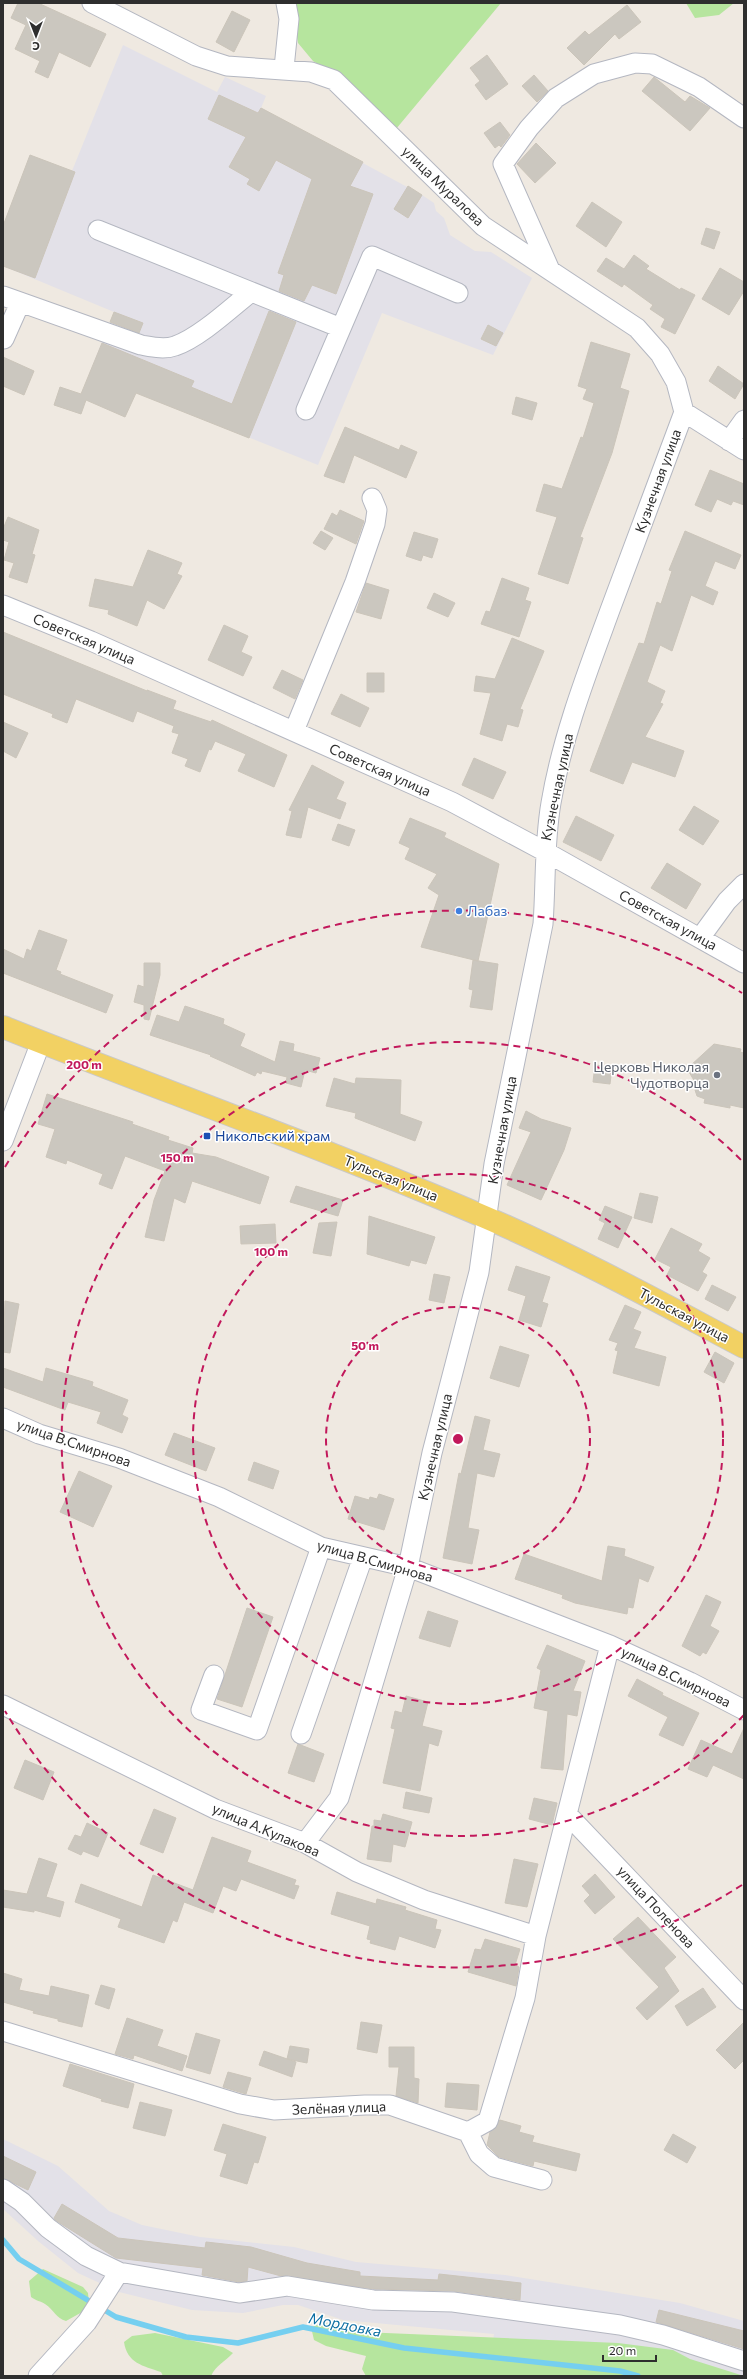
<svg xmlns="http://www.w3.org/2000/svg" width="747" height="2379" font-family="Commissioner,sans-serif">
	<rect width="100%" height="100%" fill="#efe9e1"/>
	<path fill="#e3e1e8" d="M123,45L217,92L225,77L266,96L261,108L422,195L434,203L436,211L444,218L450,235L475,251L491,252L532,278L493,355L382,313L318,465L89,374L114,312L3,266V226L30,155L72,171Z
		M3,2139L58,2166L109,2211L142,2225L200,2237L294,2247L356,2262L505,2275L680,2303L744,2321V2376H488L494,2334L343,2320L298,2305H283L243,2313L192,2310L119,2292L78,2273L38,2241L3,2209Z"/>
	<path fill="#b6e59e" d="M292,3H501L396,129L337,76L313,61L298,43Z
		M686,3H734L719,15L695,18Z
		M43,2269L83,2287L88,2293L89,2304L84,2311L66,2321C56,2318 54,2310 45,2304C41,2301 36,2301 31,2297L29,2281Z
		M324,2323L362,2332L618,2343L673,2350L690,2359L744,2376H366L362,2369L366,2356L326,2346L314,2340L311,2327Z
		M155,2333L223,2347L233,2353C225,2362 216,2365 211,2376H163L161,2372C143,2366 127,2363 124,2342L132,2336Z"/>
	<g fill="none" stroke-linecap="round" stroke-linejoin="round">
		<path stroke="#75cff0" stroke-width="5.5" d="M3,2240L19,2259L116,2317L186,2337L238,2343L303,2327L404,2348L620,2371L638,2376"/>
	</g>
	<path fill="#cbc7bf" stroke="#cbc5ba" d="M18,3H38L106,34L90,67L59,52L48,78L35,72L40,61L15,49L26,25L11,18Z
		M627,5L641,22L619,39L615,34L584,65L567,48L585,31L589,35Z
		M232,11L250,20L234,52L216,42Z
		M487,55L508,84L486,100L475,85L480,81L470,68Z
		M534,75L548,91L537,102L522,86Z
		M654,77L685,102L690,96L710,108L690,131L642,91Z
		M219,95L258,113L261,108L363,162L350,186L373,194L336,294L312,285L304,301L279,291L284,275L278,273L312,179L276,160L259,191L247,184L250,179L229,167L246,137L208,119Z
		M500,122L510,135L501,147L499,145L495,148L484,133Z
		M536,143L556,163L535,183L517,164Z
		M30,155L75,172L35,278L3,266V226Z
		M408,186L422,195L408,218L394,209Z
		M592,202L622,222L606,247L576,226Z
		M706,228L720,232L714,249L701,244Z
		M634,255L649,266L646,269L680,290L681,288L695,295L675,334L661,327L665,319L650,309L653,305L624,284L622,287L597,271L606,258L624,269Z
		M720,268L744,282V291L729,315L702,299Z
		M269,311L296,322L249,438L136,393L125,417L86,400L81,414L54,405L60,387L81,394L102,343L194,381L191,387L232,404Z
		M114,312L143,323L139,333L110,322Z
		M488,325L503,333L496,346L481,339Z
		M591,342L630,354L620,388L629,391L612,453L580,537L583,538L568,584L538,574L557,517L536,511L544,484L562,489L581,437L583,438L594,403L583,399L587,389L578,386Z
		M3,357L34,371L24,395L3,386Z
		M718,366L744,384L735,399L709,381Z
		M516,397L537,403L532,420L512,414Z
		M345,427L399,450L401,445L417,452L406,478L354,455L344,483L324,476Z
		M710,470L744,484V505L733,501L731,505L717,499L711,512L695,505Z
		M340,510L364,521L356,544L324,529L332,513L337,516Z
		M8,517L39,530L32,554L35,555L27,583L9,577L14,563L4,560L9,542L3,540V529Z
		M321,531L333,538L325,550L313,543Z
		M685,531L741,555L735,569L715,561L705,586L718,592L713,605L691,595L672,651L660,645L647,682L665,691L660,703L663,704L645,737L684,751L675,777L632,762L623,784L590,771L639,643L644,644L657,602L661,604L672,571L669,570Z
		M414,532L438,539L432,558L423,555L421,561L406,556Z
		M148,550L182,563L177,574L182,576L164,609L147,600L137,626L108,614L109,610L89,606L95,579L133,587Z
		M502,578L529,588L525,600L531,602L519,637L481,624L486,611L490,612Z
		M366,583L389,590L381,619L356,612Z
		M434,593L455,603L448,617L427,608Z
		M224,625L248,636L241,652L252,657L243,676L208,660Z
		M3,632L147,691V690L176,701L173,709L211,722L212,720L287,755L274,787L238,771L246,754L215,741L211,750L209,749L200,772L185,766L188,759L172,753L179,734L172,732L174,726L137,711L133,722L76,699L67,723L52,717L53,714L3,694Z
		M512,638L544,651L520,709L523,710L518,727L507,724L502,741L480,734L491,693L474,691L476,676L495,679Z
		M282,670L303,680L295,699L273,688Z
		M367,673H384V692H367Z
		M341,694L369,708L360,727L331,714Z
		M3,722L28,733L16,758L3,751Z
		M474,758L506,772L493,799L462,785Z
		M312,765L344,782L336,799L346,803L340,819L308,807L301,838L286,835L292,811L289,810Z
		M694,806L719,821L703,845L679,830Z
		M576,816L614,835L601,861L563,842Z
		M410,818L446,833L444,837L499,864L478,961L421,947L439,895L428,888L437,874L405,859L410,848L399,843Z
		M338,824L355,830L349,846L332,840Z
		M667,863L701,884L686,909L651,888Z
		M39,930L67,940L56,970L61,972L60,974L113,995L106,1013L3,973V949L24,959L27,949L31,951Z
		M473,960L498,964L492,1010L470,1007L473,990L469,989Z
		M144,963H160V975L149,1020L144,1019V1005L134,1002L138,985L144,987Z
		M185,1006L224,1019L223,1024L245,1034L240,1046L275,1062L280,1041L294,1044L293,1051L320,1058L316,1073L305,1070L301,1087L286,1083L287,1077L262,1071L261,1074L257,1072L255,1076L210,1056L211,1055L150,1035L157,1015L179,1022Z
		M714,1044L741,1049L740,1052L744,1053V1108L730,1105V1108L704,1103L705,1099L697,1096L695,1090V1082L689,1072L690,1066Z
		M595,1065L612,1067L610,1084L593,1082Z
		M334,1078L355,1084L356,1078L401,1080L400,1114L422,1122L415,1141L355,1118L356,1113L326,1106Z
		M47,1094L133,1122L132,1124L169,1137L168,1140L193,1148L192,1153L216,1157L269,1177L260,1204L192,1181L185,1203L174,1198L164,1241L145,1237L154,1200L165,1171L125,1156L112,1189L99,1184L103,1174L67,1160L66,1164L46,1157L55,1129L38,1124Z
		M526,1111L541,1119L571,1128L564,1150L541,1200L507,1185L531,1132L519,1128Z
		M296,1186L343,1200L338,1216L290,1202Z
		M640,1193L658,1197L652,1223L634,1218Z
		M605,1206L632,1217L618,1248L598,1239L605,1223L599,1220Z
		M369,1216L435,1237L426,1264L411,1260L409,1266L367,1254Z
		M337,1222L331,1256L313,1253L319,1223Z
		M275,1224L276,1243L241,1244L240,1226Z
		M671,1228L702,1244L698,1251L710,1258L702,1272L707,1275L698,1291L667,1275L671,1267L655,1259Z
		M516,1266L550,1277L542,1302L548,1304L541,1327L519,1320L526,1296L508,1290Z
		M434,1274L450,1277L444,1303L429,1300Z
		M712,1285L736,1297L728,1311L705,1299Z
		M5,1301L19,1304L10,1353L3,1352Z
		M625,1305L641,1312L633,1329L641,1332L634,1348L666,1357L659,1386L613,1373L618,1351L615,1350L618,1343L609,1340Z
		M500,1346L529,1355L519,1387L490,1378Z
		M715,1352L734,1363L724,1383L704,1372Z
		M3,1368L43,1382L46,1368L93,1382L92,1386L128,1400L122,1415L128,1418L122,1433L97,1423L101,1412L68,1402L65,1410L3,1387Z
		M475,1416L490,1420L483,1450L500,1454L494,1477L477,1473L468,1528L479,1530L472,1564L443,1558L459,1473L461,1474Z
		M174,1433L215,1448L206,1471L165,1455Z
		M254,1462L279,1471L273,1489L248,1480Z
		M79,1471L112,1486L93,1527L60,1512Z
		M379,1494L394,1499L384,1530L348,1519L355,1496L369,1500L370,1497L377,1499Z
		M608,1546L625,1549L624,1556L654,1567L648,1582L639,1578L633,1608L628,1607L627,1614L575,1603L562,1598L563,1595L515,1579L524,1554L602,1581Z
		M706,1595L721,1602L710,1626L719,1631L706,1654L703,1652L700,1656L682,1646Z
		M247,1608L273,1617L242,1707L217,1699Z
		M428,1611L458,1621L450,1647L419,1638Z
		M547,1645L585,1661L573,1691L581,1692L577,1716L567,1714L563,1770L541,1768L548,1711L534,1708L541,1670L537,1668Z
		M637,1679L663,1693L662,1695L699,1713L683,1746L659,1735L668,1717L628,1696Z
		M406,1696L428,1702L422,1726L442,1731L438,1746L429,1743L420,1791L383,1783L395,1729L391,1728L395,1711L402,1713Z
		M744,1728V1779L713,1765L707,1777L688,1769L701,1740L732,1754Z
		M298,1744L324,1754L314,1782L288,1773Z
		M25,1760L54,1772L43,1800L14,1788Z
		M406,1792L432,1798L429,1813L403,1808Z
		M534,1798L557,1803L552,1825L529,1819Z
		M154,1809L176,1818L163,1853L140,1844Z
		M383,1814L412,1822L405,1847L393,1844L391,1862L367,1859L372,1826H374V1820L381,1821Z
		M87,1823L108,1833L98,1857L83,1851L81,1855L68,1849L75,1835L81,1837Z
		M212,1837L251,1851L247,1862L296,1880L294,1885L299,1886L294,1899L241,1879L236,1891L223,1886L213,1913L184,1902L177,1922L173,1920L164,1943L118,1927L121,1919L75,1902L81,1884L142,1907L153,1875L193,1890Z
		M39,1858L57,1864L46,1897L64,1902L60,1917L34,1910V1912L3,1907V1890L27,1894Z
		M514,1859L538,1864L527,1907L505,1903Z
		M595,1874L615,1897L595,1914L584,1901L590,1895L582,1886Z
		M337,1892L376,1904L377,1899L406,1907L405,1910L437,1920L435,1929L441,1930L435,1948L399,1936L395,1950L370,1943L371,1940L367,1939L370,1926L331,1914Z
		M638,1917L676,1957L664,1968L679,1991L647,2020L636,2008L659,1987L613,1939Z
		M485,1939L520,1949L515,1965L519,1967L516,1986L468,1972L475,1949L481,1950Z
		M3,1973L22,1979L19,1990L49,1996L51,1986L89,1995L82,2027L58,2021V2019L33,2013L34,2011L3,2002Z
		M101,1985L115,1989L109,2009L95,2004Z
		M703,1988L716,2007L687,2026L675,2006Z
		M127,2018L163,2030L157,2046L187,2056L182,2071L134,2055L133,2059L115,2054Z
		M361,2022L382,2025L377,2053L357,2049Z
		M744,2022V2060L735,2069L716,2050Z
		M196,2033L220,2040L210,2074L186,2067Z
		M290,2046L309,2049L307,2063L287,2059Z
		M389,2047H414V2078L419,2079L418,2103L396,2096L399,2067H389Z
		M264,2051L296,2062L292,2077L259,2065Z
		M70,2064L134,2084L128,2108L101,2101L102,2099L63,2086Z
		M228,2072L251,2078L246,2094L223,2087Z
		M447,2083L479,2085L477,2110L445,2107Z
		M140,2102L172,2110L165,2136L133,2128Z
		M500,2120L521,2126L519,2132L534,2136L532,2142L580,2154L576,2171L534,2161L533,2166L499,2157L487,2145L490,2132Z
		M223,2124L266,2137L258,2163L254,2162L247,2184L220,2176L227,2154L214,2150Z
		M673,2134L696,2147L687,2163L664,2150Z
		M3,2156L36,2172L28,2190L3,2178Z
		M62,2204L118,2238L205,2248L206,2242L251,2247L307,2263L360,2272V2276L438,2280L439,2274L521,2283L520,2300L453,2291L374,2289L281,2276L248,2267L247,2281L239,2282L202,2275L203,2268L116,2258L55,2220L54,2218Z
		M659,2310L744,2331V2349L656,2322Z"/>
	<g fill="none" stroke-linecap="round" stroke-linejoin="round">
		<g stroke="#b4b7c1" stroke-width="21">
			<path id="minor" d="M92,3L196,56L227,66L311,72L334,80L483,226L637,328L660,354L676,382L684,412L744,450
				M284,68L289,19L286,3
				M98,230L341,328
				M550,270L503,164L529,128L556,98L594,74L635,63L652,64L699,87L744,118
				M3,296L141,345C152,347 164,350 175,346C199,338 231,308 251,292
				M4,339L20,303
				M306,410L372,256L458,293
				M729,441L744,420
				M3,605L91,641L452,802L544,851L744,963
				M294,731L355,582L375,524L377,510L372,498
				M700,938L727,901L744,884
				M3,1141L41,1042
				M3,1418L39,1434L119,1458L219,1497L321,1547L408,1567L610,1645L690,1682L744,1710
				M214,1675L201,1710L257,1730L321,1547
				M3,1705L215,1809L305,1843L357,1872L424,1900L536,1936
				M301,1734L363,1557
				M568,1815L744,2000
				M305,1843L339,1798L408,1567L432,1453L479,1272L494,1164L543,924C546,883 544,843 551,803C562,737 587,673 610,610C635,544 659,478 684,412
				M3,2031L240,2104L274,2110L365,2105H390L468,2132L488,2121L525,1998L536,1936L610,1645
				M468,2132L479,2154L494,2167L542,2180
				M3,2189L22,2202L48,2228L86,2256L119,2272L239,2293L287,2286L373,2300L453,2302L620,2325L663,2335L744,2361
				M38,2376L87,2322L119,2272"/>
		</g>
		<g stroke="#c9c9c9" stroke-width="24">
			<path id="major" d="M3,1027C164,1091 327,1149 487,1218C575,1256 659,1302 744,1347"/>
		</g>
		<use href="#minor" stroke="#fff" stroke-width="19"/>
		<use href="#major" stroke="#f2d163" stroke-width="22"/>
	</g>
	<g fill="none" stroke="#c2185b" stroke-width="2" stroke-dasharray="7 5">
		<circle cx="458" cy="1439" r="132"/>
		<circle cx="458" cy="1439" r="265"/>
		<path d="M744 1715A397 397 0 1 1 744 1163"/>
		<path d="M742 1885A529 529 0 0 1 5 1711M5 1167A529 529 0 0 1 742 993"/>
	</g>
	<circle fill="#3f7fe0" stroke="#fff" stroke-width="1.5" cx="459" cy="911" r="4"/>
	<circle fill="#6b7280" stroke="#fff" stroke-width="1.5" cx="717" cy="1075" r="4"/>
	<rect fill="#1a4fb4" stroke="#fff" stroke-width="1.5" x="203" y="1132" width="8" height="8" rx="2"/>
	<g text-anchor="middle" stroke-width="3" stroke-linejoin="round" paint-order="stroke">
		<g font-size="14" fill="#2e2e2e" stroke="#fff">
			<text transform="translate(443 186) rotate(44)" y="5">улица Муралова</text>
			<text transform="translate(658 481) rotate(-70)" y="5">Кузнечная улица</text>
			<text transform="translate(84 639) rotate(23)" y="5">Советская улица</text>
			<text transform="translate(380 770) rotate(24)" y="5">Советская улица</text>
			<text transform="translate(557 787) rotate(-78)" y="5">Кузнечная улица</text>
			<text transform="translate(668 920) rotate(29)" y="5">Советская улица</text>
			<text transform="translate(502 1130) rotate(-80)" y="5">Кузнечная улица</text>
			<text transform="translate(391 1178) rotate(22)" y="5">Тульская улица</text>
			<text transform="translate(684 1315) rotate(28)" y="5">Тульская улица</text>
			<text transform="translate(74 1443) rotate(19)" y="5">улица В.Смирнова</text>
			<text transform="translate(435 1447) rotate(-77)" y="5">Кузнечная улица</text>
			<text transform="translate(375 1561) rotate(16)" y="5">улица В.Смирнова</text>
			<text transform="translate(676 1677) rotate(26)" y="5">улица В.Смирнова</text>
			<text transform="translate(266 1830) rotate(23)" y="5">улица А.Кулакова</text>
			<text transform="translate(656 1907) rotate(47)" y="5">улица Поленова</text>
			<text transform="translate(339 2108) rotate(-2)" y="5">Зелёная улица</text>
		</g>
		<g font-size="14" fill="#366cbe" stroke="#fff" text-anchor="start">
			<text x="467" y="916">Лабаз</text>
		</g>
		<g font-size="14" fill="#5b616d" stroke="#fff" text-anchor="end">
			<text x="709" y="1072">Церковь Николая<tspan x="709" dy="16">Чудотворца</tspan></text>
		</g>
		<g font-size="14" fill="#164399" stroke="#fff" text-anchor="start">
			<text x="215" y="1141">Никольский храм</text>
		</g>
		<g font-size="15" font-style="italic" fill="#0d6fa3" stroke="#fff">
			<text transform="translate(345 2325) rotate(11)" y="5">Мордовка</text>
		</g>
	</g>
	<circle cx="458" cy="1439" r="6" fill="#c2185b" stroke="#fff" stroke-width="2"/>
	<g font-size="12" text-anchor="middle" font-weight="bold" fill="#c2185b" stroke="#fff" stroke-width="3" stroke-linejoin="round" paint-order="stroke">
		<text x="84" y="1069">200 m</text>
		<text x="177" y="1162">150 m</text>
		<text x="271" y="1256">100 m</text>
		<text x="365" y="1350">50 m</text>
	</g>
	<rect width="747" height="2379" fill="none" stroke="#2e2e2e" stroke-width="8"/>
	<g transform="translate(36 36) rotate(180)" stroke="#ffffff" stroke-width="3" paint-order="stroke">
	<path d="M0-3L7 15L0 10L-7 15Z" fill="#2e2e2e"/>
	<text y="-6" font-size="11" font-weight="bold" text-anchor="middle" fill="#2e2e2e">С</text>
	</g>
	<path d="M603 2355v6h53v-6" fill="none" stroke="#2e2e2e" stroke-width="2"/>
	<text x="609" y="2355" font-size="12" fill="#2e2e2e" stroke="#ffffff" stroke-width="3" paint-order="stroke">20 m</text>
</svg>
